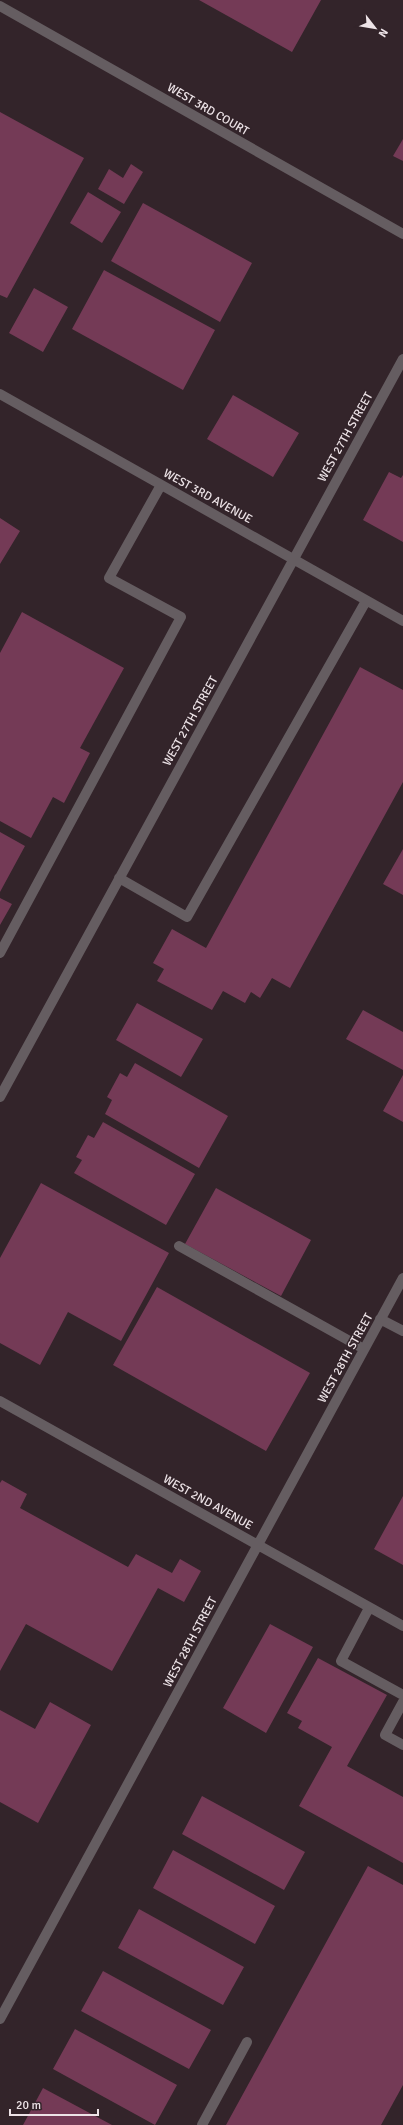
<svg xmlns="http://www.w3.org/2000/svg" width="403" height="2125" font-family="Signika,sans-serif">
	<rect width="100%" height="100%" fill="#33242a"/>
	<path fill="#743a56" d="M199,0H321L292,52Z
		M0,112L84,158L7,298L0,295Z
		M403,139V161L393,156Z
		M131,164L143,172L124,204L98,189L109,169L123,178Z
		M88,192L121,212L102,243L70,223Z
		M143,203L252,263L220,322L111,261Z
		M104,270L215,330L183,390L72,329Z
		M34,288L68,307L43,352L9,333Z
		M233,395L299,433L273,477L207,439Z
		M389,472L401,478L403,475V542L363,520Z
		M0,518L20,531L0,564Z
		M22,612L124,668L80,748L90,753L64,803L53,797L31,838L0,821V653Z
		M360,667L403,690V782L290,988L272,978L260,998L251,992L245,1003L223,991L212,1010L157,981L164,969L153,963L172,929L206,948Z
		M0,832L25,846L0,892Z
		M403,849V895L383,884Z
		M0,898L12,904L0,925Z
		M137,1003L203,1039L181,1077L116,1040Z
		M363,1010L403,1032V1070L346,1039Z
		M135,1063L228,1116L199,1168L105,1114L112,1100L107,1097L120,1073L127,1077Z
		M403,1075V1122L383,1111Z
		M103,1122L195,1174L166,1225L74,1173L82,1160L76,1157L88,1135L94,1138Z
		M41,1183L169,1253L121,1341L68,1312L40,1365L0,1343V1258Z
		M216,1188L311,1240L281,1296L185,1244Z
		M157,1287L310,1373L266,1451L113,1365Z
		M2,1480L27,1494L20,1508L128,1567L136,1554L172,1573L180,1559L201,1571L184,1602L158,1588L112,1671L26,1624L0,1671V1483Z
		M403,1496V1565L374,1549Z
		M270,1624L313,1647L266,1733L223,1708Z
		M318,1658L387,1695L347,1766L403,1797V1863L299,1806L332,1747L298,1728L302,1721L287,1713Z
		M50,1702L91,1725L38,1823L0,1802V1710L35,1729Z
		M202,1796L305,1852L284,1890L182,1834Z
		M173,1850L275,1906L255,1944L153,1888Z
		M368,1866L403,1885V2085L381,2125H226Z
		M139,1909L244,1967L223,2005L118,1948Z
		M103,1971L211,2030L189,2069L81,2011Z
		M75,2029L177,2085L155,2125L53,2069Z
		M43,2088L112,2125H23Z"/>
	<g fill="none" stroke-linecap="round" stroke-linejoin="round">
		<path stroke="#655d61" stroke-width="10" d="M0,6L403,234
			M0,394L403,621
			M119,878L187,917L366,601
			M0,953L181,617L109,578L161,485
			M0,1097L403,359
			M179,1246L364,1349
			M380,1319L403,1331
			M0,1401L403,1626
			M369,1608L341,1661L403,1695
			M403,1702L385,1735L403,1745
			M0,2019L403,1278
			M202,2125L247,2042"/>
	</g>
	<g text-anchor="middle" stroke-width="3" stroke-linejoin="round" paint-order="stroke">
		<g font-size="12" fill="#ede3e7" stroke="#33242a">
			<text transform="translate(208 109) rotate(30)" y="4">WEST 3RD COURT</text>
			<text transform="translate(345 437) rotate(-61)" y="4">WEST 27TH STREET</text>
			<text transform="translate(208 496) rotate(29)" y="4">WEST 3RD AVENUE</text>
			<text transform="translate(190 721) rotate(-61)" y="4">WEST 27TH STREET</text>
			<text transform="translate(345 1358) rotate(-61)" y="4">WEST 28TH STREET</text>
			<text transform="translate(208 1502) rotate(29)" y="4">WEST 2ND AVENUE</text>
			<text transform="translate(190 1642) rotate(-62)" y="4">WEST 28TH STREET</text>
		</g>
	</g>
	<g transform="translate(375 28) rotate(121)" stroke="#33242a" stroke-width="3" paint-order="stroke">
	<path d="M0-3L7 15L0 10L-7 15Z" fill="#ede3e7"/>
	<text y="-6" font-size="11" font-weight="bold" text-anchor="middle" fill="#ede3e7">N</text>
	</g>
	<path d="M10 2109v6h88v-6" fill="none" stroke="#ede3e7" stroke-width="2"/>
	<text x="16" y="2109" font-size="12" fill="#ede3e7" stroke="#33242a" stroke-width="3" paint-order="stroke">20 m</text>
</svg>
